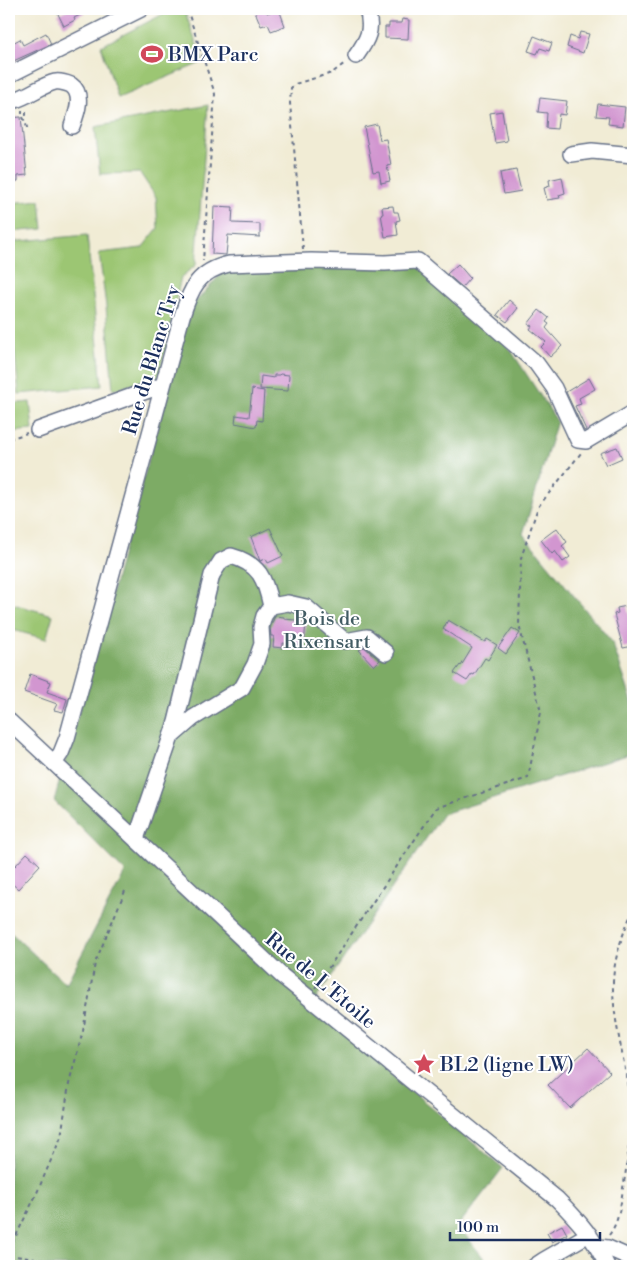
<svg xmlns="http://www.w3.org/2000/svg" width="642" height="1275" font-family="'Libre Bodoni',serif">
	<rect width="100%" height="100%" fill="#fff"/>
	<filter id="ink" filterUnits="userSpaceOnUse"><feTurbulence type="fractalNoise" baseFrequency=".02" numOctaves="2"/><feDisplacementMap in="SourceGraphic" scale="10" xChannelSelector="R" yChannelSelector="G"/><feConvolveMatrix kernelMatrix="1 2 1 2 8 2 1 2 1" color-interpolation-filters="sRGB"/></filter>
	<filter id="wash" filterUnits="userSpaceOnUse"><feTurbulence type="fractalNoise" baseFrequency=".0096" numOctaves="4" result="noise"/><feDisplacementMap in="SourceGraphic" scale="20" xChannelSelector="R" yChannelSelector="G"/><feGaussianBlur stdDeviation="1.12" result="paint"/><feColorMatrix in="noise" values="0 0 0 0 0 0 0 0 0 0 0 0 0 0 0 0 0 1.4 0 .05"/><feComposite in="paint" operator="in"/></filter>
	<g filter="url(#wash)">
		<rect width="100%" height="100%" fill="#f1ecd5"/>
		<path fill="#9cc673" stroke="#5c7a68" d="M173,9H184L203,62L118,98L101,46Z
			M208,105L196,265L181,277L159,377L113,390L106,306L99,253L142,248L158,228L156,197L140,173L100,174L95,127Z
			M40,200L43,229L9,232V203Z
			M87,235L102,386L19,394L9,296V242Z
			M30,402L33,430L9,432V404Z
			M9,603L53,615L46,639L9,629Z"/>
		<path fill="#7dab65" stroke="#4c6d62" d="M426,264L510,349L557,421L523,534L612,642L633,704V753L443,814L311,1006L503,1168L458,1226L490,1266H9V931L66,984L125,872L54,801L191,307L227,267Z"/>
		<g id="blocks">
			<path fill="#d296d0" d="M69,9H92L74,18L75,20L64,26L58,14Z
				M254,9H266L267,13L279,9L285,26L271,31L268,24L261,26Z
				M402,19L409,20L408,39L385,38V27H389V23H401Z
				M580,32L589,34L583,53L567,47L570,36L578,39Z
				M46,33L51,44L9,63V45L20,39L23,45Z
				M534,36L552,43L549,51L540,48L537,54L528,51Z
				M540,98L567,101L565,115L559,114L557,129L546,128L547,113L538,112Z
				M598,104L625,107L623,126L608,124L609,117L596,116Z
				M502,111L507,141L495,143L490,113Z
				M21,117L27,175L18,176V181L9,182V118Z
				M377,124L380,140L386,139L391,165L387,166L390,181L381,183L379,171L373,172L364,127Z
				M516,170L521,191L504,194L500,173Z
				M562,177L565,193L559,195L560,198L547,200L544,188L550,186L549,180Z
				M214,206L233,207L232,223L260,224V237L228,235L226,255L212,254Z
				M393,206L394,212H398L400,220L396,221L398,235L385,237L381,214H383L382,207Z
				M458,264L470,278L462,287L447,274Z
				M509,300L518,308L507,322L497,315Z
				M539,310L549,318L546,322L549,324L546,328L562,346L550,357L541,347L546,342L530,329L532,326L528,324Z
				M280,374L289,375L288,391L260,389L261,376L274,378V375H279Z
				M589,378L595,389L579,398L581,404L575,406L586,430L584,431L566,392Z
				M252,389L264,391L262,421L257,420L256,427L235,423L236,415L249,417Z
				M617,447L622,458L606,465L600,453Z
				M270,528L283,556L268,563L266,559L260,561L251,537Z
				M557,528L567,542L562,546L570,557L563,562L555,551L552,554L541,540Z
				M627,606L631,623H633V646L623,648L614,614L618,613L617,608Z
				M275,616L284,617V619L306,621L304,646L283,643V648L273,647L274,636H271L270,628Z
				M448,620L485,642L487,639L497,645L488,660L485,658L474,675L472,674L467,681L454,673L460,665L461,666L472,648L443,629Z
				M512,628L520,633L506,654L498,648Z
				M364,647L380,660L374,666L359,650Z
				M30,674L51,682L47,692L67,699L63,712L54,710L57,704L24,692Z
				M27,853L40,865L18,889L9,881V860L15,866Z
				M588,1048L610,1072L570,1108L548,1085Z
				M562,1225L567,1234L552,1242L547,1233Z"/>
		</g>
	</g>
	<g filter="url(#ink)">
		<use href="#blocks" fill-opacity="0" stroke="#667188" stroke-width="1"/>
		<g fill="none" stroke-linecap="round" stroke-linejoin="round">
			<g stroke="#667188" stroke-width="18">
				<path id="minor" d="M356,56C368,39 373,30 367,9
					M9,75L141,9
					M15,100C29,96 42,85 55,82C60,81 66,83 71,85C84,94 77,113 72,126
					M571,154L592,151L633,155
					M38,430L163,385
					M9,721L282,976L557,1199C578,1220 595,1239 607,1266
					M171,737L193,718L242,688L255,664L262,644L261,627L264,616L271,606
					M55,762L61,753L67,738L182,316C191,288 198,271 229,264L311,261L385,263L418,261L536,363L554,388L578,440L586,441L633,413
					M136,839L176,722L212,575L221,561L231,556C260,564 265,579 271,606L288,603L306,607L345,641L367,637L386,653
					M598,1247L608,1248L633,1259
					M535,1266L544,1260L589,1234"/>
			</g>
			<path stroke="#667188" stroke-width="2" stroke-dasharray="4 4" stroke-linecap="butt" d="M187,9L215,94L203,261
				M22,110V115H26V109
				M23,117L28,130
				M303,249L290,103L291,88L295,84L332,73L345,63
				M9,439L27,433
				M315,988L436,808L528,778L541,712L519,625L521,558L538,507L581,453
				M609,1235C619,1222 621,1203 623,1188C629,1156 632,1121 628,1089C624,1056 614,1023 613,990C612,963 622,935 633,910
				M9,1250L36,1195L61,1137L69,1084L83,1031L95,963L125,891
				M9,1255L49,1261L55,1266"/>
			<use href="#minor" stroke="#fff" stroke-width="15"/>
		</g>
	</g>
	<defs>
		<g id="stadium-bare" transform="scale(1.725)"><path d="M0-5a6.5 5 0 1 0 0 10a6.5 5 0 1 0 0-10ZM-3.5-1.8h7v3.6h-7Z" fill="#d1495b" stroke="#fff" stroke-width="2.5" paint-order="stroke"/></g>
		<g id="sight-bare" transform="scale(1.725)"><path d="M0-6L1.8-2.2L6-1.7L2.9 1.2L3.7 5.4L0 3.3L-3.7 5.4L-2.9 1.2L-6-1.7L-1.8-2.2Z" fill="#d1495b" stroke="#fff" stroke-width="2.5" paint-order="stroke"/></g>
	</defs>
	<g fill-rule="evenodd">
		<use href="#stadium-bare" x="152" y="54"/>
		<use href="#sight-bare" x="424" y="1064"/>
	</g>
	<g text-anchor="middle" stroke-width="4" stroke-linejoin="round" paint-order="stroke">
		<g font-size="20" fill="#1b2f5e" stroke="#fff" text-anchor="start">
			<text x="168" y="61">BMX Parc</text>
			<text x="440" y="1071">BL2 (ligne LW)</text>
		</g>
		<g font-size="20" fill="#1b2f5e" stroke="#fff">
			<text transform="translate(151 360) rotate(-73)" y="7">Rue du Blanc Try</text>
			<text transform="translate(321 980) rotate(40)" y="7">Rue de L'Etoile</text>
		</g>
		<g font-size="20" fill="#425c64" stroke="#fff">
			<text x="327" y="625">Bois de<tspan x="327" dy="23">Rixensart</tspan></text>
		</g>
	</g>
	<rect width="642" height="1275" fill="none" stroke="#fff" stroke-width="30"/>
	<path d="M450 1232v8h150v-8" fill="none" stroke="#1b2f5e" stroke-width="2.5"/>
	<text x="457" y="1232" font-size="15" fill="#1b2f5e" stroke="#ffffff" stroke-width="4" paint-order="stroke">100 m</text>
</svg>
